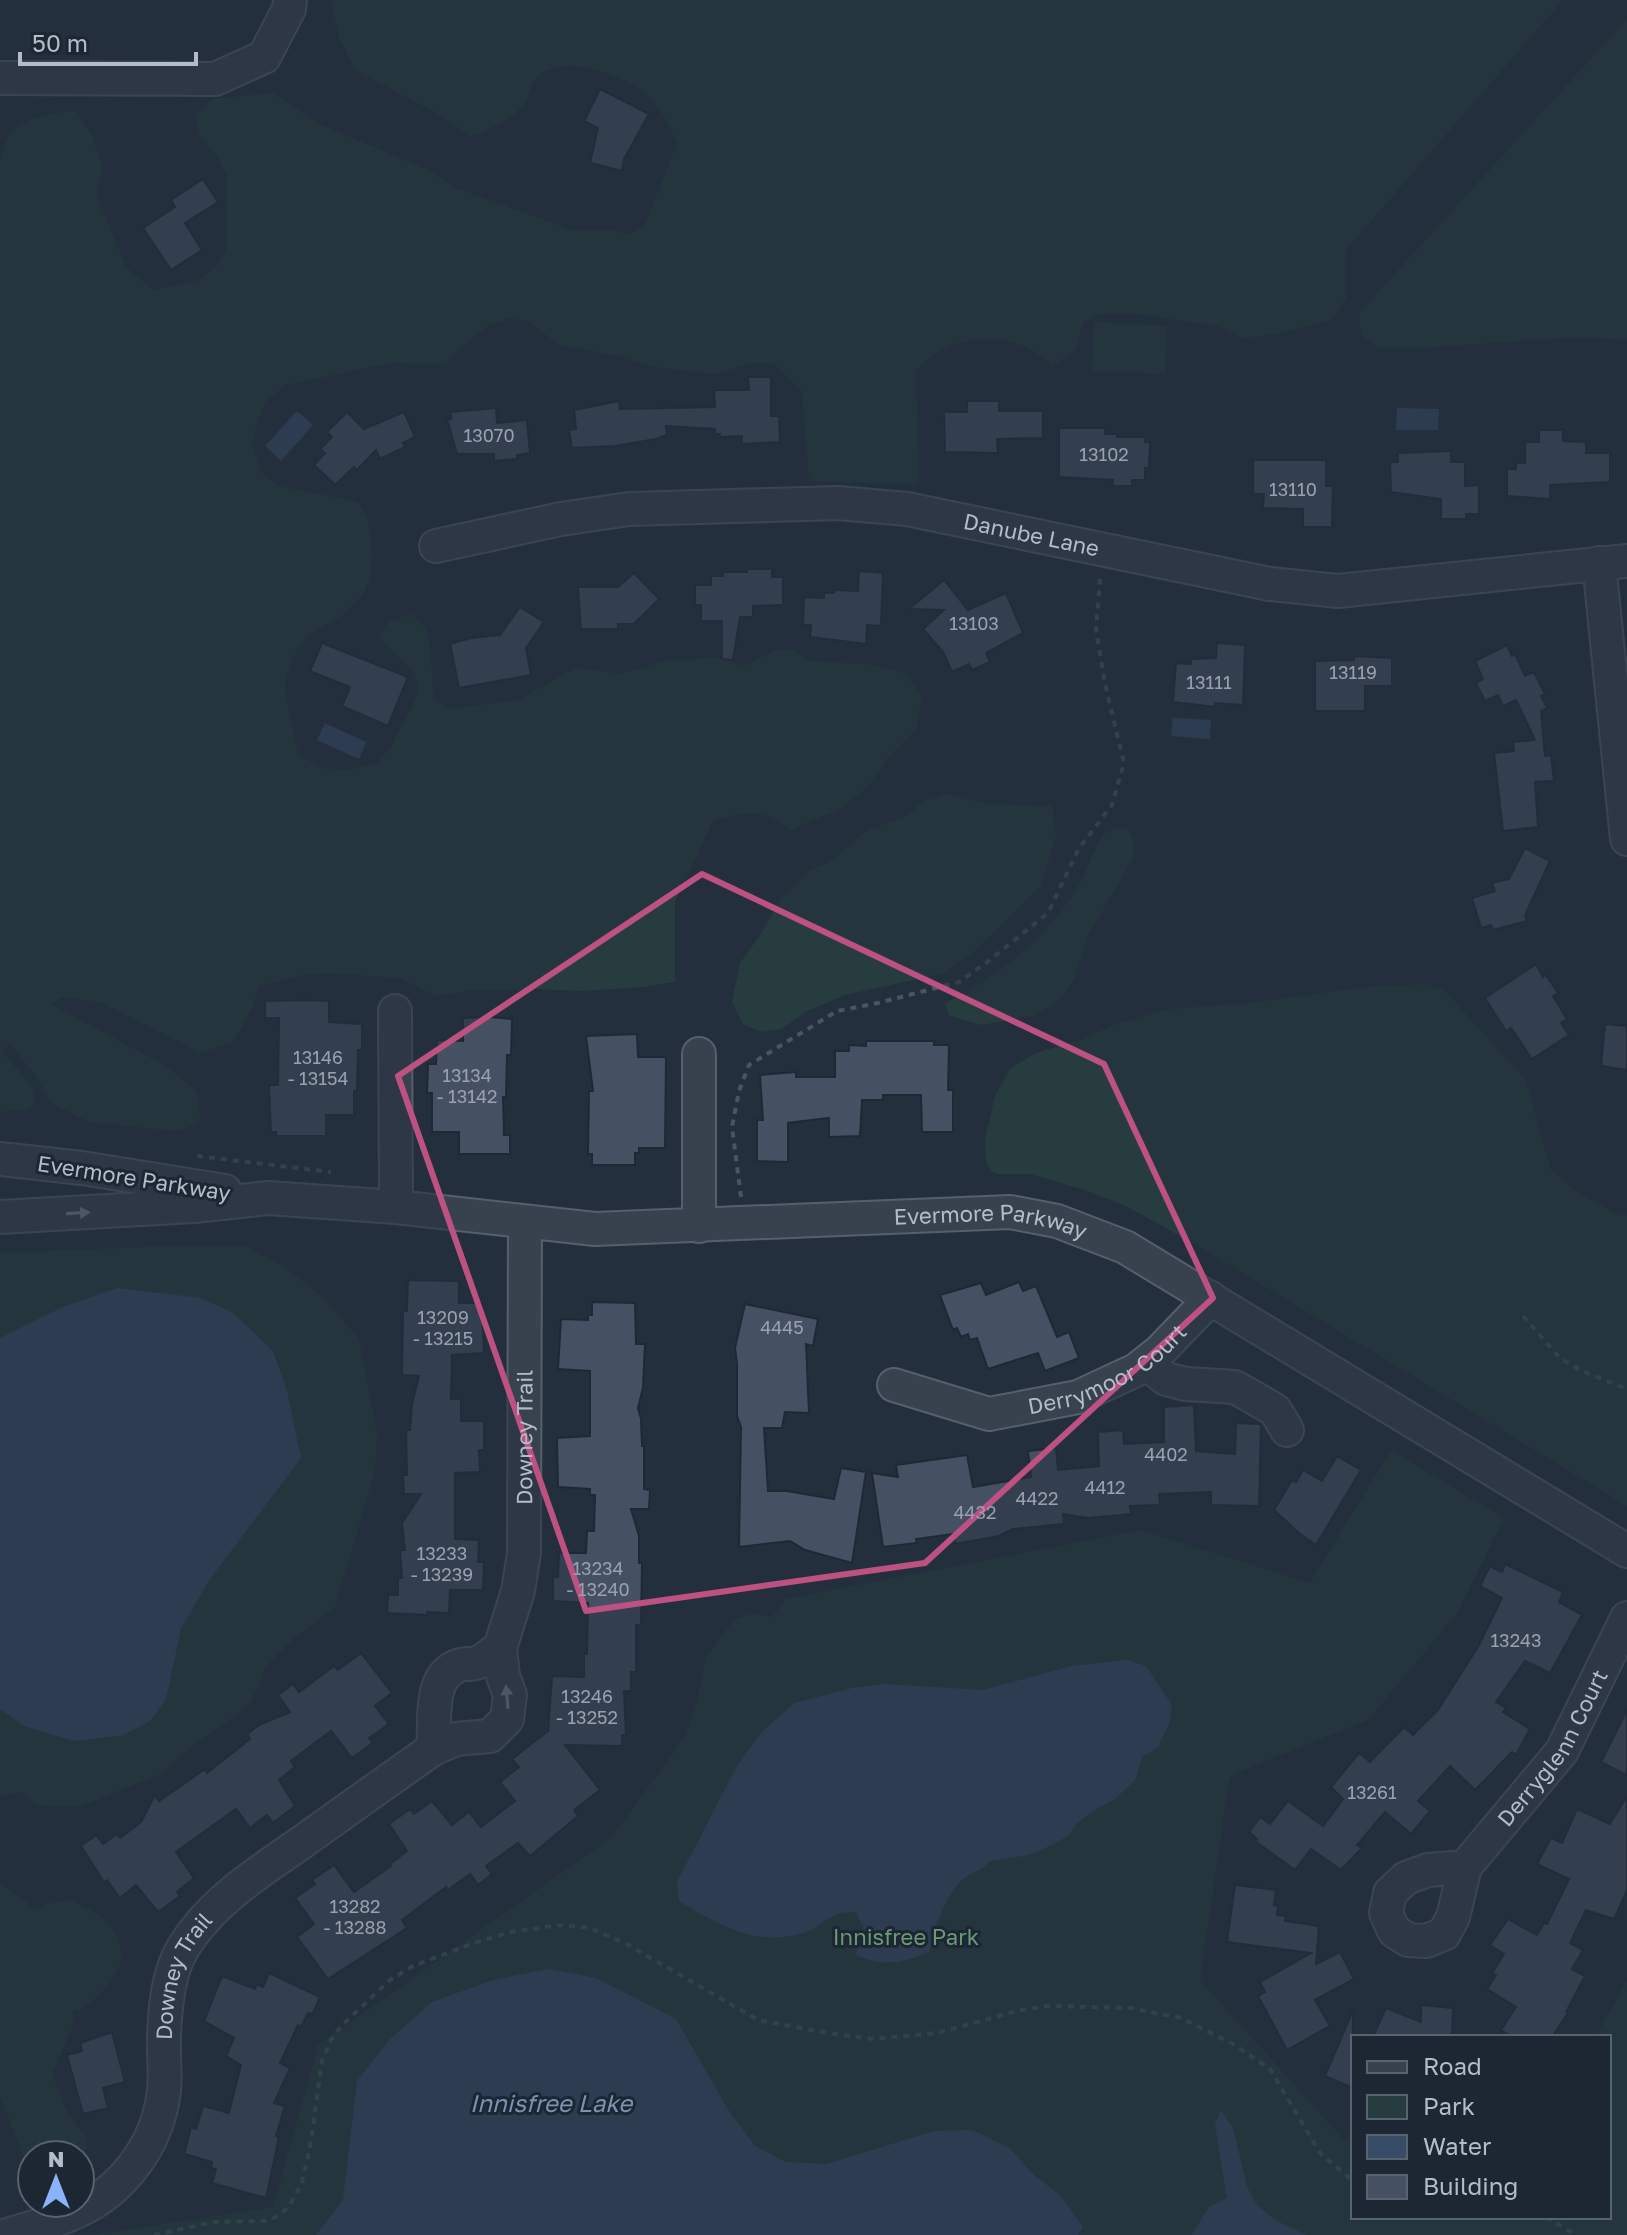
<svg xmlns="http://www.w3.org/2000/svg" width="1627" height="2235" font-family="'Golos Text',sans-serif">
	<rect width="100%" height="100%" fill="#242f3e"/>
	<path fill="#263c3f" d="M331,0H1563L1346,250V299L1331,320L1277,334L1244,338L1218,326L1130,313L1100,314L1083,322L1076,349L1052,367C1023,328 941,330 916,373L919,485L809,481L802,391L774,363H753L714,374L648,366L619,356L560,345L527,321L510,318L486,327L474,336L445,363L422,365L396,362L285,385L266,401L257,422L252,445L262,473L278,486L358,502L368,520L372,553L370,579L361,597L341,616L308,635L296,651L284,686L298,754L321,768L349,770L377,763L391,747L416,698L418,683L413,671L379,638L388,622L411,614C415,618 423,623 425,628C431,638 432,684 434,700L449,709L519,700L575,668L620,674L669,660L721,658L744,666L777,650L794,649L807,661L877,665L906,674L922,696L916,730L886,760L869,785L842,808L791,830C760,807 748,811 713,821L675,902V982L643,987L583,991L535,989L466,991L435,996L400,978L328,973L302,975L259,986L252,1008L234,1041L201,1053L100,1002L61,997L51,1004L166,1066L197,1092L200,1116L198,1123L178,1131L89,1122L53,1104L31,1070L10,1043L3,1053C16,1070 38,1084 34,1106L27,1110L0,1112V161C3,151 5,138 13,130C27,117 59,111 77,112L91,134L103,167L96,194L126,267L153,290L197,281L219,264L227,248V174L215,153L199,135L196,116L212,99L273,93L319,124L429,170L454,187L575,231L607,230L631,234L645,224L677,144C669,125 661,107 644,93C622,74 560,52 536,78C530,85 529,98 523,105C510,122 489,129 471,136L440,115L355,70L339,37Z
		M1627,19V340L1579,337L1403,349L1377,348L1361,334L1359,313Z
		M1094,322L1167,326L1165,374L1092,371Z
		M946,794C980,805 1016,806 1052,806L1056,837L1040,887L977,949L945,973L845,995L805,1012L782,1029L761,1032L743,1024L732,1002L740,963L760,935L782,898L808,871L832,861L867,830L905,817L923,802Z
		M1127,828L1134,844L1133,858L1088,936L1074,981L1056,1003L1033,1016L981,1025L949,1015L945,1003C992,981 1038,944 1069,901C1083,882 1090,856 1103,835L1113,829Z
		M1426,984L1443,989L1526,1080L1550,1168L1575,1191L1621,1216L1627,1215V1506L1203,1249L1126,1206L1088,1191L1030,1174H998L991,1171L986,1161L985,1140L995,1096L1010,1069L1036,1053L1080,1040L1118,1023L1170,1009L1250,1003L1367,987Z
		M168,1246H245L283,1266L321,1295L359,1339L377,1434L375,1471L335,1607L292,1640L265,1668L258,1688L247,1707L186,1751L161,1774L79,1807L35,1805L23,1792L0,1796V1253Z
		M1391,1450L1504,1518L1457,1613L1368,1720L1234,1774L1229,1780L1200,1980L1345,2141L1353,2140V2217H1609V2037H1595L1627,1981V2235H93L273,2207L318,2045L612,1837L684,1738L698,1697L706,1658L733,1621L750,1614L772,1617L786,1599L1141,1530L1310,1583Z
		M0,1884L27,1902L34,1911L45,1904L71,1900C84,1907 104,1916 112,1928C137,1964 106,1990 80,2011L73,2010V2027L52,2073L66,2109L87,2138L85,2165L80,2167V2155H32V2171L27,2165L0,2097Z"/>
	<path fill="#394c67" d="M1397,408L1439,409L1438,430H1396Z
		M297,411L313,425L281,461L265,446Z
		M1173,718L1211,720L1210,739L1171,736Z
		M325,723L366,742L359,759L317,740Z
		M117,1288L201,1298L233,1313L273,1351L287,1391L301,1458L210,1579L181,1628L166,1699L150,1721L123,1735L74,1741L24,1726L0,1709V1338L65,1306Z
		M1127,1660L1146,1666L1172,1705L1169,1724L1158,1747L1142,1757L1135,1780L1115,1799L1093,1811L1076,1824L1069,1835L1052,1845L1028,1855L990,1861C982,1871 971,1872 963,1879C946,1894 933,1930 930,1951C901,1964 885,1967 855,1955L865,1931L856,1912C851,1912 843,1912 838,1914C825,1918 814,1931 800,1934C754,1946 717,1924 679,1901L677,1882L737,1766L761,1733L794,1703L852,1688L885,1684L982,1690L1072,1666Z
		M549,1969L596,1978L676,2019L729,2111L755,2146L785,2162L827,2164L934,2131L972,2130L1009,2148L1035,2176L1060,2195L1083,2227L1078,2235H316L343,2200L357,2081L390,2039L432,2002L493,1980Z
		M1221,2110L1233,2128L1247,2187L1257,2205L1275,2220L1306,2235H1192L1209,2207L1227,2198L1215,2124Z"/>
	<path fill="#455162" stroke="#1f2835" stroke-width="2" d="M600,89L649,114L624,159L622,171L590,163L598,128L584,121Z
		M203,179L218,202L185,223L202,250L171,270L143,228L175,207L171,200Z
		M748,377H771V416H779L780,442L742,444V436L720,437V434H715V429L666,426L667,435L656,439L616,446L572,448L569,430L576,429L574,410L619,401L620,409L715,407L714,390H749Z
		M967,401H999V411H1043V438L997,439L998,453L945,452L944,412H967Z
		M496,408L497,423L527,420L530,453L517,455V459L494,461V454H457L447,419H451V412Z
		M347,412L364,429L404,412L415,437L403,443L405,447L380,459L376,450L357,470L354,467L335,485L314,465L325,453L320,449L332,437L327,432Z
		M1059,428H1105V434H1117V437H1145V442H1150L1149,468H1145V480H1132V486H1113V480L1059,477Z
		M1539,430H1563V441L1586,442V453H1610V482L1550,485V499L1507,496V469H1516V463H1525V442H1539Z
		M1451,451V462H1465V486L1479,485V514H1466V519H1441V499L1391,492L1390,462H1398V453Z
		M1253,460H1326V486H1333L1332,527H1303V509L1263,508L1264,494H1253Z
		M747,569H772V577H783V605L753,606V617H740L733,660L722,659V621H701V605H695V585H711V576H723V572H747Z
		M859,571L883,573L881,626L867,625L866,644L810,637L811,625H803L804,597L824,598V593H834V590L858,591Z
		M634,573L659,599L634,624H618V629H581L578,587H618Z
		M944,580L968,610L1006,593L1023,633L986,653L990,662L972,670L969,664L952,672L943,652L923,629L944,610L909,609Z
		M520,607L544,622L526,648L531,675L459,688L450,644L471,638L500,635Z
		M322,643L408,677L388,726L342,706L350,687L310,671Z
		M1217,643L1245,645L1243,705L1215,703V707L1173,702L1176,663L1191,664V659L1216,658Z
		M1507,645L1512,656L1515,654L1525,676L1534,672L1545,694L1541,696L1547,708L1541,711L1545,756L1551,755L1554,781L1535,782L1538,827L1503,831L1494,753L1514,751L1513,742L1535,740L1516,700L1503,706L1498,695L1485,701L1476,683L1483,679L1475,661Z
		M1354,656L1392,658V686H1365V711H1315V661L1354,660Z
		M1525,848L1550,861L1525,915L1527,921L1493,930L1491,925L1481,928L1472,898L1495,891L1492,883L1509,879Z
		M1536,964L1543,977L1546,975L1558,993L1553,996L1567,1019L1561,1023L1569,1035L1532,1059L1511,1028L1506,1031L1485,998Z
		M308,1000L329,1001V1022L362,1024V1050H358L357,1091H354V1115H326V1136H276V1132H271L269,1085H278L279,1018H265V1001Z
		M490,1017L512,1019L511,1055H507L506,1097H503L504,1135H510V1154H459V1132H432V1093H427L428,1064H436L437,1040L463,1041V1018Z
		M1605,1024L1627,1026V1070L1601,1066Z
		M637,1034L638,1057H666L665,1148H639V1153H635V1165H592V1154H588L589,1091H593L586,1036Z
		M866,1041H934V1045H949L948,1090H953V1132H922L921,1095H883V1100H862L860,1136L829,1137V1118L788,1123V1162L757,1161V1120H763L760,1075L796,1072V1077H835V1051H849V1045L866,1046Z
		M408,1280L459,1281V1303H482L484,1353L452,1355L451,1399H461V1421H484V1450H479L480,1472L455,1473V1539L479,1540L478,1562H484L483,1590H450L449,1613L427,1612V1615L387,1613L388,1595H398V1578H402L400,1550H405L402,1523L421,1494H404L403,1475H407L406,1430H410L412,1404L419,1376L402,1375L403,1311H407Z
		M1019,1282L1023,1291L1036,1286L1057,1337L1069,1332L1079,1358L1045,1371L1038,1353L988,1369L977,1338L970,1340L968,1334L961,1337L957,1328L953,1330L940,1295L981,1283L986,1295Z
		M592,1302L635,1303L636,1344H645L643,1388L638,1408L641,1419L642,1446H644V1489L650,1490L649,1509H631L639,1536V1563H642L641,1625H636V1672H631V1691H624L626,1735H622V1746L565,1745L600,1790L574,1810L578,1816L530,1856L518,1843L486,1866L492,1874L478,1885L470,1874L448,1890L446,1887L402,1920L407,1928L328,1979L297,1937L314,1924L295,1898L315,1884L312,1880L334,1865L354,1892L391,1866L390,1864L407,1851L389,1824L410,1809L414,1814L432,1801L452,1825L469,1812L481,1827L515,1801L500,1782L519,1767L512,1759L548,1731L552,1676L584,1677V1654H587L588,1603L553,1601V1577H558L559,1553H586L587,1531H594L595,1495H590V1489L558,1487L557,1438L590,1436V1371L558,1369L561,1319L588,1320V1315H592Z
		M745,1304L818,1319L813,1346L806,1344L809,1413L785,1412L782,1428H764L768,1491H787L834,1499L841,1468L866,1472L852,1563L805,1550L790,1541L739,1547L741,1427L737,1416V1364L735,1348Z
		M1194,1405L1196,1451L1235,1454L1236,1423L1261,1424L1259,1506L1211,1505V1492L1159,1494L1160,1505L1130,1506L1131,1514L1088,1518L1063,1514L1064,1524L1013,1529L999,1536L955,1544L954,1534L916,1539L917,1543L883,1547L872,1473L898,1477L896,1465L967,1455L973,1487L1031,1477L1028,1451L1056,1448L1058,1470L1099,1466L1098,1432L1123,1430L1124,1444L1164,1442V1407Z
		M1337,1456L1361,1470L1316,1545L1300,1534L1274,1510L1292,1480L1296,1482L1303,1470L1322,1481Z
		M1505,1564L1563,1592L1559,1602L1582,1615L1550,1673L1525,1661L1496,1702L1506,1708L1503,1712L1530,1729L1516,1755L1512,1752L1475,1790L1450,1766L1418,1801L1430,1811L1411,1834L1385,1812L1357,1845L1362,1848L1341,1870L1311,1849L1295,1870L1255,1841L1257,1839L1249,1832L1260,1817L1270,1824L1288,1801L1323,1826L1343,1799L1331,1787L1359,1753L1370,1762L1404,1727L1413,1735L1438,1710L1479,1645L1502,1598L1480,1586L1490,1566L1502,1572Z
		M361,1653L392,1693L375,1706L389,1724L369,1738L373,1743L352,1758L331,1731L291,1761L295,1767L279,1780L295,1806L273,1823L267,1815L250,1828L236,1809L176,1852L194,1878L177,1892L180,1896L158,1912L136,1885L120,1898L107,1880L104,1882L81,1846L96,1835L103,1844L117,1834L120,1838L141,1822L155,1795L159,1801L205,1769L207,1773L250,1739L247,1734L259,1725L290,1712L278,1695L293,1684L299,1692L334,1666L338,1670Z
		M1627,1710V1775L1601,1762Z
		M1627,1796V1891L1614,1919L1586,1910L1570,1943L1583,1950L1572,1969L1585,1976L1566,2012L1568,2013L1552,2037H1512L1501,2030L1516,2007L1487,1989L1496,1975L1492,1973L1504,1954L1490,1945L1508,1919L1537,1935L1544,1923L1547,1924L1569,1879L1537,1864L1551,1838L1562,1843L1577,1809L1610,1824Z
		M1235,1885L1276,1890L1274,1905L1278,1906L1277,1915L1286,1916L1285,1921L1319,1926L1316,1964L1340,1952L1354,1979L1315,2000L1330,2026L1287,2050L1258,1996L1265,1992L1260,1982L1311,1953L1227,1942Z
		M269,1973L320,1997L312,2015L308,2013L301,2027L298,2025L280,2063L290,2068L274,2103L285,2106L276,2136L279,2137L266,2198L212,2183L216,2169L211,2168L212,2162L184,2154L191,2127L196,2129L203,2106L229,2113L241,2065L226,2056L234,2038L204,2021L222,1976L255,1989L257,1984L263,1987Z
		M1421,2005L1453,2008L1452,2035L1455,2037H1373L1386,2008L1421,2022Z
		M1353,2010V2088L1325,2076Z
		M112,2032L125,2082L103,2088L108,2108L83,2114L67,2055L82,2051L80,2043Z"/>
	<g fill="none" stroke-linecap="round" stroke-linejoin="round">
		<g stroke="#565f6c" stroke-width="36">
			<g id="minor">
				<path d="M0,78L215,79L264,57L289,9L290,0"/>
				<path id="s1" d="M436,546L561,519L629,509L838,503L907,509L1270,584L1338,591L1627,561"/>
				<path d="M1599,563L1627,839"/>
				<path d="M395,1011L396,1207"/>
				<path d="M699,1054V1226"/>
				<path d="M0,1159L82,1168L225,1191"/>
				<path id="s2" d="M0,1217L194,1206L268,1198L396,1207L595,1229L1010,1212L1057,1221L1125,1247L1627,1551"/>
				<path d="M1146,1363L1166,1379L1186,1384L1235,1387L1275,1410L1287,1430"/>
				<path id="s3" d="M894,1385L989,1414L1078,1397L1136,1370L1160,1351L1211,1298"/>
				<path d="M433,1749C436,1722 427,1675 460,1665C466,1663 473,1665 479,1662C486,1659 493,1652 500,1648"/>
				<path id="s4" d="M1465,1867L1428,1870L1406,1878L1390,1893L1386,1913L1394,1931L1408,1940L1426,1941L1444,1934L1453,1917L1465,1867L1562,1751L1627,1618"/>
				<path id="s5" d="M7,2235C33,2227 62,2220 86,2207C129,2183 159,2139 164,2090C166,2072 163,2054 164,2036C165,2008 168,1972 183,1948C212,1900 260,1872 305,1840C347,1810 390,1779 433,1749L456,1739L490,1736L507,1719L510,1695L503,1676L500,1648L518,1591L524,1553L525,1222"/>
			</g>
		</g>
		<path stroke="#44595c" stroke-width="4" stroke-dasharray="6 6" stroke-linecap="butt" d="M197,1156L331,1172
			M741,1197L732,1127L739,1091L749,1065L837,1011L878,1003L959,982L986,963L1048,913L1079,848L1112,805L1124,763L1105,684L1096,629L1100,579
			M1523,1316L1560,1358L1582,1371L1627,1389
			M1546,2217L1576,2235
			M154,2235L214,2222L266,2221L276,2217L288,2208L301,2185L310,2148L322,2061L331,2040L341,2026L390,1980L413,1966L474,1943L511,1932L559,1925L590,1928L625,1943L758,2020L833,2034L874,2039L937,2033L1021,2010L1049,2006L1130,2008L1181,2018L1233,2044L1270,2069L1320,2153L1353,2181"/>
		<use href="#minor" stroke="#38414e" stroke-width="32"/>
	</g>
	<defs><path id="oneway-solid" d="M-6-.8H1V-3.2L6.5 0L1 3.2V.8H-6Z" transform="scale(2)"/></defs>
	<g fill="#7c8592">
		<use href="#oneway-solid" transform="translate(78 1213) rotate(-3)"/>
		<use href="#oneway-solid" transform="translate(507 1697) rotate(-95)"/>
	</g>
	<path d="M0 0H1627V2235H0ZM702,874L1104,1064L1213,1298L925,1563L586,1611L398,1076Z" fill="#242f3e" fill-opacity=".55" fill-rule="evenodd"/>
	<path fill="none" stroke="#bd5182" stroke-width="6" stroke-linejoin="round" d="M702,874L1104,1064L1213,1298L925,1563L586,1611L398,1076Z"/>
	<g text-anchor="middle" stroke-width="6" stroke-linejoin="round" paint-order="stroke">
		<g font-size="18" fill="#98a1af">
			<text x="489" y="442">13070</text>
			<text x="1104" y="461">13102</text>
			<text x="1293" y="496">13110</text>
			<text x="974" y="630">13103</text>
			<text x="1353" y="679">13119</text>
			<text x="1209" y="689">13111</text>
			<text x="318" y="1064">13146<tspan x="318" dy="21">- 13154</tspan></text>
			<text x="467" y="1082">13134<tspan x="467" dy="21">- 13142</tspan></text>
			<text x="443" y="1324">13209<tspan x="443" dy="21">- 13215</tspan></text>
			<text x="782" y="1334">4445</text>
			<text x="1166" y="1461">4402</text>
			<text x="1105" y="1494">4412</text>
			<text x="1037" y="1505">4422</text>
			<text x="975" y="1519">4432</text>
			<text x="442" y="1560">13233<tspan x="442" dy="21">- 13239</tspan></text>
			<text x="598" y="1575">13234<tspan x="598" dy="21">- 13240</tspan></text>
			<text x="1516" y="1647">13243</text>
			<text x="587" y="1703">13246<tspan x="587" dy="21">- 13252</tspan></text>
			<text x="1372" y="1799">13261</text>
			<text x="355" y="1913">13282<tspan x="355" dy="21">- 13288</tspan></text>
		</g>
		<g font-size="22" fill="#b4bcc9" stroke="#1d2633">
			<text dy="8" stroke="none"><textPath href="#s1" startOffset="602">Danube Lane</textPath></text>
			<text transform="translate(134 1178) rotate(9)" y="8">Evermore Parkway</text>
			<text dy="8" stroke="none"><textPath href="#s2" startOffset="994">Evermore Parkway</textPath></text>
			<text dy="8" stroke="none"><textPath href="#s3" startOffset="228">Derrymoor Court</textPath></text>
			<text dy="8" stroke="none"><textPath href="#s5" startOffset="1066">Downey Trail</textPath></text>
			<text dy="8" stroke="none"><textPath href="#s4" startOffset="396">Derryglenn Court</textPath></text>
			<text dy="8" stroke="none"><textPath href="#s5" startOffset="348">Downey Trail</textPath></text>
		</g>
		<g font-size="22" fill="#6b9a76" stroke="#1d2633">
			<text x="906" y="1945">Innisfree Park</text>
		</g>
		<g font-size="24" font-style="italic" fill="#7c92b1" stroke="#1d2633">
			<text x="551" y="2112">Innisfree Lake</text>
		</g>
	</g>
	<rect x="1351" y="2035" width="260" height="184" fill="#1d2633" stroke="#59626f" stroke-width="2"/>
	<rect x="1367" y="2061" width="40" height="12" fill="#38414e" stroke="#59626f" stroke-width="2"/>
	<text x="1423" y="2075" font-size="24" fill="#b4bcc9">Road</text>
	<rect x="1367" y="2095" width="40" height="24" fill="#263c3f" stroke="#59626f" stroke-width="2"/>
	<text x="1423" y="2115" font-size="24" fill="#b4bcc9">Park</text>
	<rect x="1367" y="2135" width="40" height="24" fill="#394c67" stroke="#59626f" stroke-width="2"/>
	<text x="1423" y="2155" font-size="24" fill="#b4bcc9">Water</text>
	<rect x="1367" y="2175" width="40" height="24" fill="#455162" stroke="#59626f" stroke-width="2"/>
	<text x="1423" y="2195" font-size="24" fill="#b4bcc9">Building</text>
	<g transform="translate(56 2179)"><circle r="38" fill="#1d2633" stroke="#59626f" stroke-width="2"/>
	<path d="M0-6L14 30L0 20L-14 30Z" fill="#8ab4f8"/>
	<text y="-12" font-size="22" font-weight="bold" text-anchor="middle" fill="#b4bcc9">N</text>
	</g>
	<path d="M20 52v12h176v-12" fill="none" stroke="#b4bcc9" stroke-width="4"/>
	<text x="32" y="52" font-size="24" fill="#b4bcc9" stroke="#1d2633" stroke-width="6" paint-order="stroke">50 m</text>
</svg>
